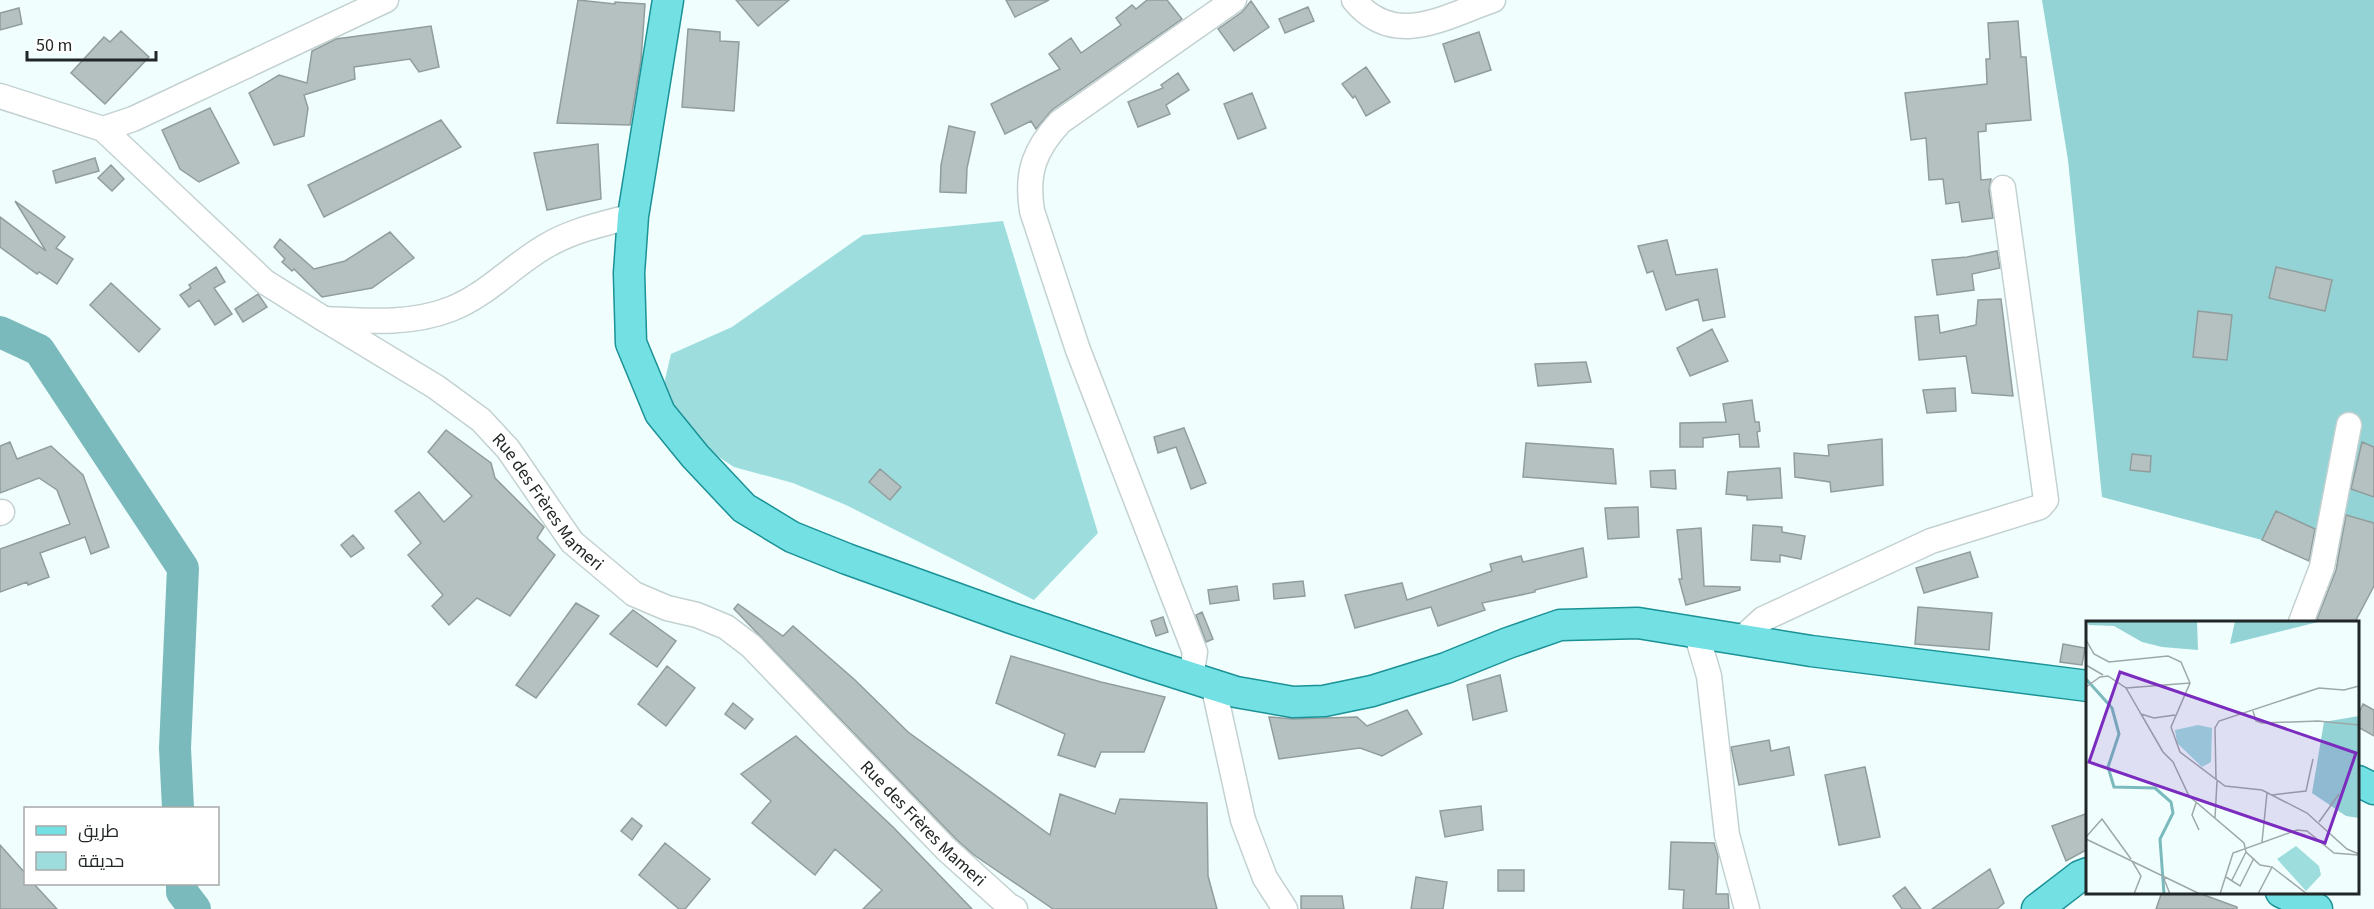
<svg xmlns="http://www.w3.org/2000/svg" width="2374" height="909" font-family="'Source Sans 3',Cairo,sans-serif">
	<rect width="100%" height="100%" fill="#f1fefe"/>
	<path fill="#9eddde" d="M1003,221L1098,533L1034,600L846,505L793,483L734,467L690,438L663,388L671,354L732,327L863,235Z"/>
	<path fill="#93d3d5" d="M2042,0H2374V570L2102,497L2068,160Z"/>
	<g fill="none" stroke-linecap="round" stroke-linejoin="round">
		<path stroke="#7ababc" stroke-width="32" d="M0,332L39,350L183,568L175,748L178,808
			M182,884V892L195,909"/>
	</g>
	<path fill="#b5c1c1" stroke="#919d9d" stroke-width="1.5" d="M578,0L615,4V2L645,4L641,60L630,125L557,123Z
		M736,0H789L758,26Z
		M1006,0H1049L1015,17Z
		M1147,0H1167L1182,19L1052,110L1036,129L1031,121L1005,134L991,104L1060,69L1049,54L1071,38L1081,53L1121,25L1116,18L1132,5L1136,9Z
		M1251,1L1269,27L1234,51L1218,29L1242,12Z
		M1308,7L1314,21L1285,33L1279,19Z
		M19,8L22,24L0,30V13Z
		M2018,21L2021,57H2026L2031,120L1986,124V131L1978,132L1981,180L1991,179L1989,190L1993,218L1962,222L1959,202L1946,204L1943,179L1929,180L1926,138L1911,140L1905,93L1987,84L1986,59H1990L1988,23Z
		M431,26L439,67L419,72L410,59L354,67L355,79L304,95L308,108L304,136L274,145L249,93L279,75L307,83L312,51L336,39Z
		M688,29L720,32V41L739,42L734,111L682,107Z
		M121,31L149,57L105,104L71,73L104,37L110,42Z
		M1479,32L1491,70L1455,82L1443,44Z
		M1366,67L1390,102L1366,116L1355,96L1353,98L1342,84Z
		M1178,73L1189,90L1166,105L1170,114L1138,127L1128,102L1163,88L1161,85Z
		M1252,93L1266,128L1238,139L1224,104Z
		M210,108L239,163L199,182L180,169L162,130Z
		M441,120L461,147L324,217L308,185Z
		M949,126L975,132L967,168L966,193L940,192L941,165Z
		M598,144L601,199L547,210L534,153Z
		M95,158L99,171L56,183L53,171Z
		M111,165L124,179L112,191L98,178Z
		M15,201L65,237L56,248L73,259L57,284L39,272L37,274L0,247V217L46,251Z
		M390,232L414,258L372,288L322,297L294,269L292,271L282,262L285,259L274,247L280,239L314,269L345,261Z
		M1667,240L1676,275L1717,269L1725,317L1703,321L1698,299L1666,310L1653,271L1647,273L1638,246Z
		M1997,251L2000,268L1972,274L1974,290L1937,295L1932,260L1967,257Z
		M216,267L225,282L214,288L232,314L215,325L199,300L189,307L180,295L191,288L189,285Z
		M2276,267L2332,280L2325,311L2269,298Z
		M111,283L160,329L139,352L90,305Z
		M258,294L267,307L243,322L235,309Z
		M2001,299L2013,396L1972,393L1966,356L1919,360L1915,317L1938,315L1940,333L1976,325L1978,300Z
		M2198,311L2232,315L2227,360L2193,357Z
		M1712,329L1728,361L1690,376L1677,348Z
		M1586,362L1591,382L1538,386L1535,364Z
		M1955,388L1956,411L1927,413L1923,390Z
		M1752,400L1755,422H1759L1760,431L1757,432L1759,447H1740L1739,434L1703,438V447H1680V423L1726,422L1723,404Z
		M1184,428L1206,483L1191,489L1176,447L1158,453L1154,437Z
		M446,430L491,463L495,478L544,527L537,538L555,555L510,616L477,598L449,625L432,606L443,595L408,555L421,543L395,511L419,492L444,522L472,496L428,452Z
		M1882,439L1883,485L1831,492L1830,482L1795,477L1794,453L1829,456L1828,445Z
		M10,442L17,459L51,446L83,475L109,547L91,554L85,537L40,553L49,577L28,585L27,582L0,592V549L70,524L57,490L39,478L0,493V446Z
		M2362,442L2374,447V497L2351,489Z
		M1526,443L1613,449L1616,484L1523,477Z
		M2132,454L2151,456L2150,472L2130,470Z
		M1780,468L1782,498L1747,500V496L1726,494L1728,472Z
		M880,469L901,487L890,500L869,482Z
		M1675,470L1676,489L1651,487L1650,471Z
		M1638,507L1639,537L1608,539L1605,508Z
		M2276,511L2315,529L2309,561L2262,540Z
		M2346,515L2374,523V586L2355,622H2324L2317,619L2336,570Z
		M1753,525L1782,527V532L1805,536L1801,559L1780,555V562L1751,560Z
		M1701,528L1704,586L1740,587V590L1686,605L1679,579H1682L1677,530Z
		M353,535L364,548L351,557L341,545Z
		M1583,548L1587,577L1535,590V592L1482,603L1485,610L1438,626L1431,607L1355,628L1345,595L1402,583L1407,600L1492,571L1490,564L1521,556L1523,562Z
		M1970,552L1978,577L1924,593L1916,568Z
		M1303,581L1305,596L1274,599L1273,584Z
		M1237,586L1239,600L1210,604L1208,590Z
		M576,603L599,616L536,698L516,685Z
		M738,604L783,636L793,626L855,680L908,732L1050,835L1060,794L1115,814L1120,799L1207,803L1208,876L1217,909H1053L974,855L956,839L734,609Z
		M1918,607L1992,613L1989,650L1915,644Z
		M633,610L676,641L657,667L610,634Z
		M1202,612L1213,639L1206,642L1196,615Z
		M1163,617L1168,632L1156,636L1151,621Z
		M2063,644L2085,648L2082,665L2060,662Z
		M1011,656L1101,682L1165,697L1144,752H1101L1095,767L1058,755L1065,734L996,703Z
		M667,666L695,688L666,726L638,704Z
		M1500,675L1507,711L1473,720L1467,685Z
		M733,703L753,719L745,729L725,714Z
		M2363,704L2374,710V736L2358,727V715Z
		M1407,710L1422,734L1382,756L1360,748L1279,759L1269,717L1293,719L1357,717L1367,726Z
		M796,736L893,827L972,909H863L882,890L835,849L815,875L752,823L771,801L741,774Z
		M1769,740L1771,751L1789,747L1794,775L1739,785L1731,747Z
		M1865,767L1880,837L1839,845L1825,775Z
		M1481,806L1483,830L1445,837L1440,811Z
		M2088,813V849L2066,861L2052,826Z
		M632,818L642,826L632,840L621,831Z
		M1671,842L1714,843L1718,856L1716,894H1728L1729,909H1683L1684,890L1669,889Z
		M665,843L710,879L685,909H679L639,875Z
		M0,845L26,874V884H34L57,909H0Z
		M1990,869L2004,903L1997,909H1932Z
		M1498,870H1524V891H1498Z
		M1416,877L1447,882L1443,909H1411Z
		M1905,887L1921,909H1902L1893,896Z
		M2162,892H2196L2237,907V909H2156Z
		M1301,896H1342L1344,909H1301Z"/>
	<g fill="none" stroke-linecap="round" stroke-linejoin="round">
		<g stroke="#c4d1d1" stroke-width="27">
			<g id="minor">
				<path d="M1354,0C1394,49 1444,17 1493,0"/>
				<path d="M0,96L103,129L265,282L324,319"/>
				<path d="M103,129L133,119L386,0"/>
				<path id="s1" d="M633,216C603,224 573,230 546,246C513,265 487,295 451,309C410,325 366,321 324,319L436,387L481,420L508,449L572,542L634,594L667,608L697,615L726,627L751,646L946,849L1008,905L1015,909"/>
				<path d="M0,513L2,512"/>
				<path d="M2301,622L2322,567L2349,425"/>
				<path d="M1696,632L1709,676L1727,835L1747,909"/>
				<path d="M1740,640L1763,619L1931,541L2040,507L2046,500L2003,188"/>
				<path d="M1191,678L1195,652L1078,350L1032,211C1026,173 1034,150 1060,122L1234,0"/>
				<path d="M1213,684L1243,820L1265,878L1285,909"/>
			</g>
		</g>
		<g stroke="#1a9296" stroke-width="33">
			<path id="major" d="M668,0L633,216L629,273L631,343L660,413L695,456L744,508L792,537L847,559L1011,618L1145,663L1236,692L1293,702L1324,701L1372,691L1446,668L1508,643L1560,625L1638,623L1811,651L2088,686
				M2358,781L2374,789
				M2281,892L2317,909
				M2037,909L2080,876L2088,873"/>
		</g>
		<use href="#minor" stroke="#fff" stroke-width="24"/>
		<use href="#major" stroke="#73e0e4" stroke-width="30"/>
	</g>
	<g text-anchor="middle" stroke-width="5" stroke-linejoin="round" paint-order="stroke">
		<g font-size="18" fill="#212626" stroke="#fff">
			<text dy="6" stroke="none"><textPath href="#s1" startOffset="628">Rue des Frères Mameri</textPath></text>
			<text dy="6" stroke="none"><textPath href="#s1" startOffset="1132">Rue des Frères Mameri</textPath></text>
		</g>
	</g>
	<g transform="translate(2086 621)">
		<rect width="273" height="273" fill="#f1fefe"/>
		<path d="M112,104L126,107L125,141L116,146L91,122L89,109ZM210,225L233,245L235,254L220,270L191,238Z" fill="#9eddde"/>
		<path d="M0,0H111L112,29L76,26L56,21L28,5L3,4ZM149,0H236L144,23ZM273,95V197L260,195L226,172L238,101Z" fill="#93d3d5"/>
		<path fill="none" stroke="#7ababc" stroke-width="3" d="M0,58L26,87L33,113L22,146L28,166L69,167L85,181L87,192L74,218L78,273"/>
		<path fill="none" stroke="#9ea8a8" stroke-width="1.5" d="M0,19L8,33L23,41L82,35L95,41L104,62L85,106L94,131L139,165L176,169L221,192L261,228L273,233M0,44L17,54M0,66L14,56L22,55L40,67L55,93M40,67L104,62M167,90L170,100L176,102L232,100L273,104M89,94L68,97L55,93L77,131L87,141L103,175L158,222L160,231L174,244L186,246L172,273M130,158L129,107L133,100L233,67L258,69L273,65M186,174L220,170L227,138M110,182L106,194L113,209M129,197L131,160M233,201L253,173M0,216L16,198L45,238M0,218L114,273M176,221L181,172M46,240L55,255L48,273M186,246L221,273M140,256L154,265L168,237M81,257L78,258L84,273M146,259L160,231M134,273L147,232L211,209L221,210L248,232L272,234"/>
		<path fill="#7b2cbf" fill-opacity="0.15" stroke="#7b2cbf" stroke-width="3" d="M34,51L270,132L239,222L3,141Z"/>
		<rect width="273" height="273" fill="none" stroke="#212626" stroke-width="3"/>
	</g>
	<rect x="24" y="807" width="195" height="78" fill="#ffffff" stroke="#a6a8a8" stroke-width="1.5"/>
	<rect x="36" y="826" width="30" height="9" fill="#73e0e4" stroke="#a6a8a8" stroke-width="1.5"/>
	<text x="78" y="837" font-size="18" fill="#212626">طريق</text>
	<rect x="36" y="852" width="30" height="18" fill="#9eddde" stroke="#a6a8a8" stroke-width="1.5"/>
	<text x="78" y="867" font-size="18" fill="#212626">حديقة</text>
	<path d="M27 51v9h129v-9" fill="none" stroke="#212626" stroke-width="3"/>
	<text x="36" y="51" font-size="18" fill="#212626" stroke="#ffffff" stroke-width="4.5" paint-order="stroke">50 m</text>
</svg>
